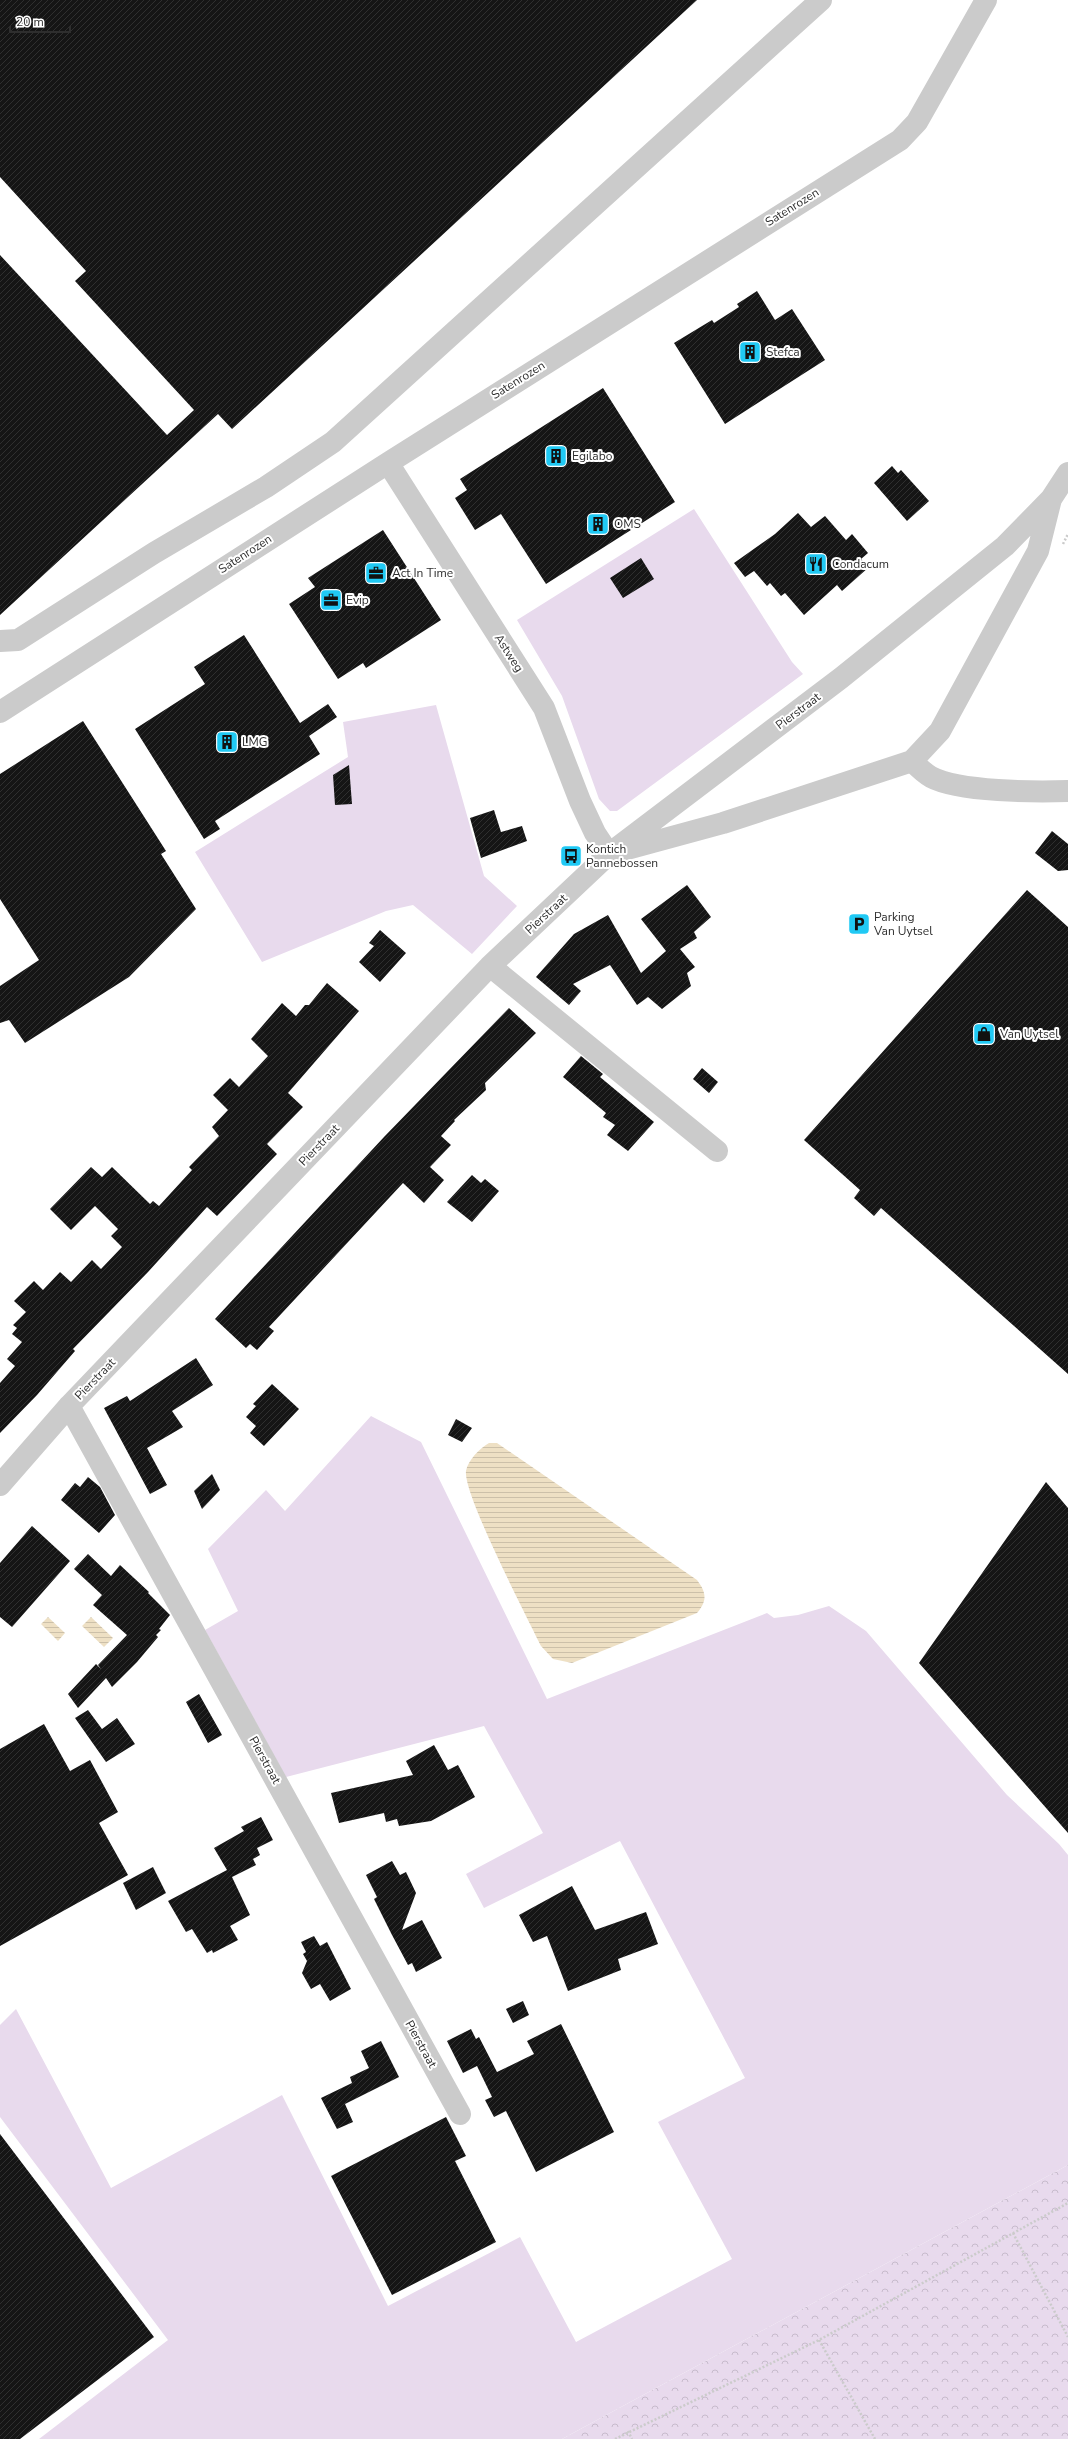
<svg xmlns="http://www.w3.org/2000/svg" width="1068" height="2439" font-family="'Nunito Sans',sans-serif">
	<defs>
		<pattern id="forest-crowns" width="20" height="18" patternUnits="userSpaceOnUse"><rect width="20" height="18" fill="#e8daed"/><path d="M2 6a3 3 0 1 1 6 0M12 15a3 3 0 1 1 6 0" fill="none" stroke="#c7bbcc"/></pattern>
		<pattern id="water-rules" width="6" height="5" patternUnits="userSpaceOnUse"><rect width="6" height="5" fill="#eee0c4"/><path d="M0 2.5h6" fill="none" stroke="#ccc0a9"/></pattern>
		<pattern id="building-hatch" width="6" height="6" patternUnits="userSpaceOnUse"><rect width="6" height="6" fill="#151515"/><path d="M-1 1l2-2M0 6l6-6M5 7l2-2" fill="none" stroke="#2f2f2f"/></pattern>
	</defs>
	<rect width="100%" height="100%" fill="#fff"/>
	<path fill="#e8daed" d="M694,509L792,662L803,674L617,811H610L599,799L562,696L517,620Z
		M436,705L484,876L517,906L472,954L413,905L386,911L262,962L195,852L348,757L343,722Z
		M371,1416L421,1442L547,1699L767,1613L774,1618L798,1615L829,1606L866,1631L1007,1795L1059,1844L1068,1855V2165L562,2439H39L168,2340L0,2117V2025L16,2009L111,2188L282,2095L388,2306L520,2237L576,2342L732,2259L658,2122L745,2078L620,1841L484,1908L466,1874L543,1833L484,1726L286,1777L205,1630L238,1611L208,1549L266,1490L285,1511Z"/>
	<path fill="url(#forest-crowns)" d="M1068,2165V2439H562Z"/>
	<path fill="url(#water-rules)" d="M489,1443H497L697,1580C707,1593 707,1601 697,1613L572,1663L553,1659L541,1646C527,1617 463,1494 466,1471C468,1460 480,1448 489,1443Z
		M48,1617L65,1633L58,1641L41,1624Z
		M91,1617L113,1638L104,1647L82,1626Z"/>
	<path fill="url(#building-hatch)" d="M0,0H697L232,429L218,414L0,615V255L167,435L194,410L75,281L86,271L0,177Z
		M757,291L775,320L792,309L825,360L725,424L674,343L712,320L714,323L739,307L737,304Z
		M603,388L675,502L546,584L501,514L475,530L455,498L467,490L460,479Z
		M892,466L898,473L901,470L929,501L907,521L874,483Z
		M798,513L811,527L825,516L846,540L852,534L868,553L861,559L869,567L842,591L837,585L804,615L785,593L781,596L770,583L767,586L754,571L745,577L734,563L775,534Z
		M383,530L441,620L366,668L363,663L338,679L289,604L315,587L308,578Z
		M641,558L654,579L623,598L610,578Z
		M244,635L300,723L328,704L337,717L309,736L320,754L215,821L220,829L204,839L135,729L205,684L194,667Z
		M83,721L166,851L161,854L196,909L129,977L25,1043L9,1020L0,1023V986L39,960L0,899V774Z
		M349,765L352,804L335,805L333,775Z
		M494,810L501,832L522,826L527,841L481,858L470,818Z
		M1052,831L1068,844V870L1058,871L1035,853Z
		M687,885L711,917L694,932L697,938L680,949L695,967L687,973L691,986L662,1009L648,997L637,1005L610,965L573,984L581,991L569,1005L536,977L574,934L608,915L641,973L666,951L641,919Z
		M1027,890L1068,927V1374L881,1208L874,1216L854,1198L860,1190L804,1140Z
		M380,930L406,953L380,982L359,962L374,946L369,943Z
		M327,983L359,1011L288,1093L303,1107L267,1144L277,1154L217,1216L207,1207L148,1272L73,1349L75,1351L37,1395L0,1433V1383L15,1366L7,1359L22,1342L12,1334L17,1328L13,1325L26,1312L14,1301L34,1281L43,1290L60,1272L71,1282L92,1260L101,1269L122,1247L111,1236L118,1229L95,1206L71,1230L50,1209L91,1167L102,1177L112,1167L150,1204L153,1201L159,1206L192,1170L189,1167L219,1136L212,1127L228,1110L213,1095L230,1078L239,1087L268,1056L251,1039L282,1003L296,1016L305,1005H309Z
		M509,1008L536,1033L485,1083L486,1090L454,1120L455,1121L441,1136L451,1145L430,1167L444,1180L424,1203L403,1183L269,1327L274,1331L257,1350L250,1344L246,1348L215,1319L384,1137Z
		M581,1056L603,1074L600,1077L654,1122L628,1151L607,1135L615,1125L603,1117L606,1113L563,1077Z
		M702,1068L718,1082L709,1093L693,1079Z
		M472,1175L481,1183L485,1179L499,1191L472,1222L447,1202Z
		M196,1358L213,1385L172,1411L183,1427L147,1448L167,1485L150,1494L104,1408L127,1396L130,1401Z
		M272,1384L299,1409L264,1446L250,1433L256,1426L246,1417L256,1406L253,1404Z
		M456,1419L472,1428L462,1442L448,1435Z
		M212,1474L220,1490L202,1509L194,1491Z
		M88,1477L100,1487L115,1515L99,1533L61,1500L75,1483L80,1487Z
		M1046,1482L1068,1508V1833L919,1663Z
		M32,1526L70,1561L12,1627L0,1617V1563Z
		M88,1554L111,1576L120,1565L149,1592L148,1593L170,1615L159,1629L161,1630L156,1635L158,1637L137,1662L112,1687L106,1678L78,1708L68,1694L96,1664L101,1669L98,1665L127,1635L93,1605L102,1595L74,1569Z
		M199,1694L222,1735L208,1743L186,1702Z
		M88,1710L102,1729L117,1718L135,1744L106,1762L75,1718Z
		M44,1724L70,1771L90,1760L118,1812L99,1823L128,1875L0,1946V1749Z
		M434,1745L448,1770L458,1765L475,1797L431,1821L399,1826L397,1819L386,1822L384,1813L339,1823L331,1793L413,1775L406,1761Z
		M261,1817L273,1840L257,1848L260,1855L253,1859L256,1865L232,1877L250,1915L230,1926L238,1940L213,1953L212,1950L207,1953L192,1929L186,1932L168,1901L227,1870L214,1848L244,1831L241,1827Z
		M392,1861L400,1875L406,1872L416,1893L402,1930L422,1920L442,1958L416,1972L412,1963L408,1965L392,1935L374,1899L377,1897L366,1875Z
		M153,1867L166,1893L136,1910L123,1883Z
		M572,1886L595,1930L646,1912L658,1944L618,1959L621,1970L568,1991L547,1936L533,1942L519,1915Z
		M314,1936L320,1946L327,1942L351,1989L330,2001L320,1984L311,1989L302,1973L307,1961L303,1954L306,1952L301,1942Z
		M523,2001L529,2015L513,2023L506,2009Z
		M561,2024L614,2132L536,2172L506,2111L494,2117L485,2100L492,2097L477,2066L463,2073L447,2041L471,2029L476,2039L479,2037L497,2072L534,2054L527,2041Z
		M381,2041L399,2077L345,2104L353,2122L337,2129L321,2098L352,2083L350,2077L369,2068L361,2051Z
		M446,2117L466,2156L455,2161L496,2242L392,2295L331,2176Z
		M0,2134L154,2337L20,2439H0Z"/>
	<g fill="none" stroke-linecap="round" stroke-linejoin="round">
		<path stroke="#cbcbcb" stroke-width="2.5" stroke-dasharray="2 2" stroke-linecap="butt" d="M1063,544L1068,534
			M1013,2233L1068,2337
			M819,2340L875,2439
			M628,2431L632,2439
			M615,2439L819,2340L1068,2203"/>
		<path stroke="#cbcbcb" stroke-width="22" d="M388,463L544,708L580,801L595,833L609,854
			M0,641L18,640L154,553L266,487L333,442L821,0
			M0,712L388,463L900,140L917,122L986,0
			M912,761C918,767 924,773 931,777C959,792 1036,792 1068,791
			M620,851L723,823L912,761L940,731L1038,551L1051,499
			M490,966L717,1151
			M69,1406L460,2114
			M0,1485L69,1406L490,966L609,854L841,678L1005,546L1051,499L1068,473"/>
	</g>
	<defs>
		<g id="building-square" transform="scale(1.15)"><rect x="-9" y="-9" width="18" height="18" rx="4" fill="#20c9f4" stroke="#fff"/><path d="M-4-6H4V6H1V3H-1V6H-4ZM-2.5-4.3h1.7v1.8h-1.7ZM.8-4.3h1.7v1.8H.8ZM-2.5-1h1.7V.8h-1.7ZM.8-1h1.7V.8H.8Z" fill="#111"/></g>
		<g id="restaurant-square" transform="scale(1.15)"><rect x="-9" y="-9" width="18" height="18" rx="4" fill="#20c9f4" stroke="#fff"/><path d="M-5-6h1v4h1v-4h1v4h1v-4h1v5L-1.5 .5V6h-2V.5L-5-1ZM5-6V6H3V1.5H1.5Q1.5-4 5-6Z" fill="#111"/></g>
		<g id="office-square" transform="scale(1.15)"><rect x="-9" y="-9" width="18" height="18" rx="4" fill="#20c9f4" stroke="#fff"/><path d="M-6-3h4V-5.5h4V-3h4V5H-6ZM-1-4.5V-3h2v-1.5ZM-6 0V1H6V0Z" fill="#111"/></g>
		<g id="bus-square" transform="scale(1.15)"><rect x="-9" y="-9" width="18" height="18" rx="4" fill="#20c9f4" stroke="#fff"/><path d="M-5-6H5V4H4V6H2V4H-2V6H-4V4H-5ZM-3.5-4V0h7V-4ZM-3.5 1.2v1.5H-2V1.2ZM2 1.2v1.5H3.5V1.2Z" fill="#111"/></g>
		<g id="parking-square" transform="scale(1.15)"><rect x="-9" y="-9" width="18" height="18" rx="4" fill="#20c9f4" stroke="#fff"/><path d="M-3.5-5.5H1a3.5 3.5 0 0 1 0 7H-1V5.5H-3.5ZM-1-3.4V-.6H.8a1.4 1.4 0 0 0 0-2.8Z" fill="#111"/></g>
		<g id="shop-square" transform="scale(1.15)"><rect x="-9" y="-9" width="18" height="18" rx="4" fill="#20c9f4" stroke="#fff"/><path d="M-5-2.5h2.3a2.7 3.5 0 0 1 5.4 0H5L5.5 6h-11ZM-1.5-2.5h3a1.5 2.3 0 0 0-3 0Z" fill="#111"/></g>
	</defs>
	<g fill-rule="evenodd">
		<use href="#building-square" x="750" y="352"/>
		<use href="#building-square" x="556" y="456"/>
		<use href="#building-square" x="598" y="524"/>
		<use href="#restaurant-square" x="816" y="564"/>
		<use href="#office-square" x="376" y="573"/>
		<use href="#office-square" x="331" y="600"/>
		<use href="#building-square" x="227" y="742"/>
		<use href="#bus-square" x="571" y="856"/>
		<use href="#parking-square" x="859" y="924"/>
		<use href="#shop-square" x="984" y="1034"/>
	</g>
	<g text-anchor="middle" stroke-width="4" stroke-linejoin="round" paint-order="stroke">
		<g font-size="12" fill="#2e2e2e" stroke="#fff">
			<text transform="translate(792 207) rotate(-32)" y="4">Satenrozen</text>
			<text transform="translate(518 380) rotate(-32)" y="4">Satenrozen</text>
			<text transform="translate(245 554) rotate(-33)" y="4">Satenrozen</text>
			<text transform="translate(509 653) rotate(57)" y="4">Astweg</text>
			<text transform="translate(798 711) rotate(-37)" y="4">Pierstraat</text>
			<text transform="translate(546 914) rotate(-43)" y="4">Pierstraat</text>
			<text transform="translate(319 1145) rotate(-46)" y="4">Pierstraat</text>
			<text transform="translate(95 1379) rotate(-46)" y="4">Pierstraat</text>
			<text transform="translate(265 1760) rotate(61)" y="4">Pierstraat</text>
			<text transform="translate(421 2044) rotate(61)" y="4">Pierstraat</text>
		</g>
		<g font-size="12" fill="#2e2e2e" stroke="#fff" text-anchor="start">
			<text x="766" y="356">Stefca</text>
			<text x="572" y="460">Egilabo</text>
			<text x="614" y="528">OMS</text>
			<text x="832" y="568">Condacum</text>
			<text x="392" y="577">Act In Time</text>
			<text x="346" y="604">Evip</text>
			<text x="242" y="746">LMG</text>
			<text x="586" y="853">Kontich<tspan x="586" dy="14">Pannebossen</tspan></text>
			<text x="874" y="921">Parking<tspan x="874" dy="14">Van Uytsel</tspan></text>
			<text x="1000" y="1038">Van Uytsel</text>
		</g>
	</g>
	<path d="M10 26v6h60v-6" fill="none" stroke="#2e2e2e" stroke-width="2"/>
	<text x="16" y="26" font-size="12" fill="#2e2e2e" stroke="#ffffff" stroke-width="3" paint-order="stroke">20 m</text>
</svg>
